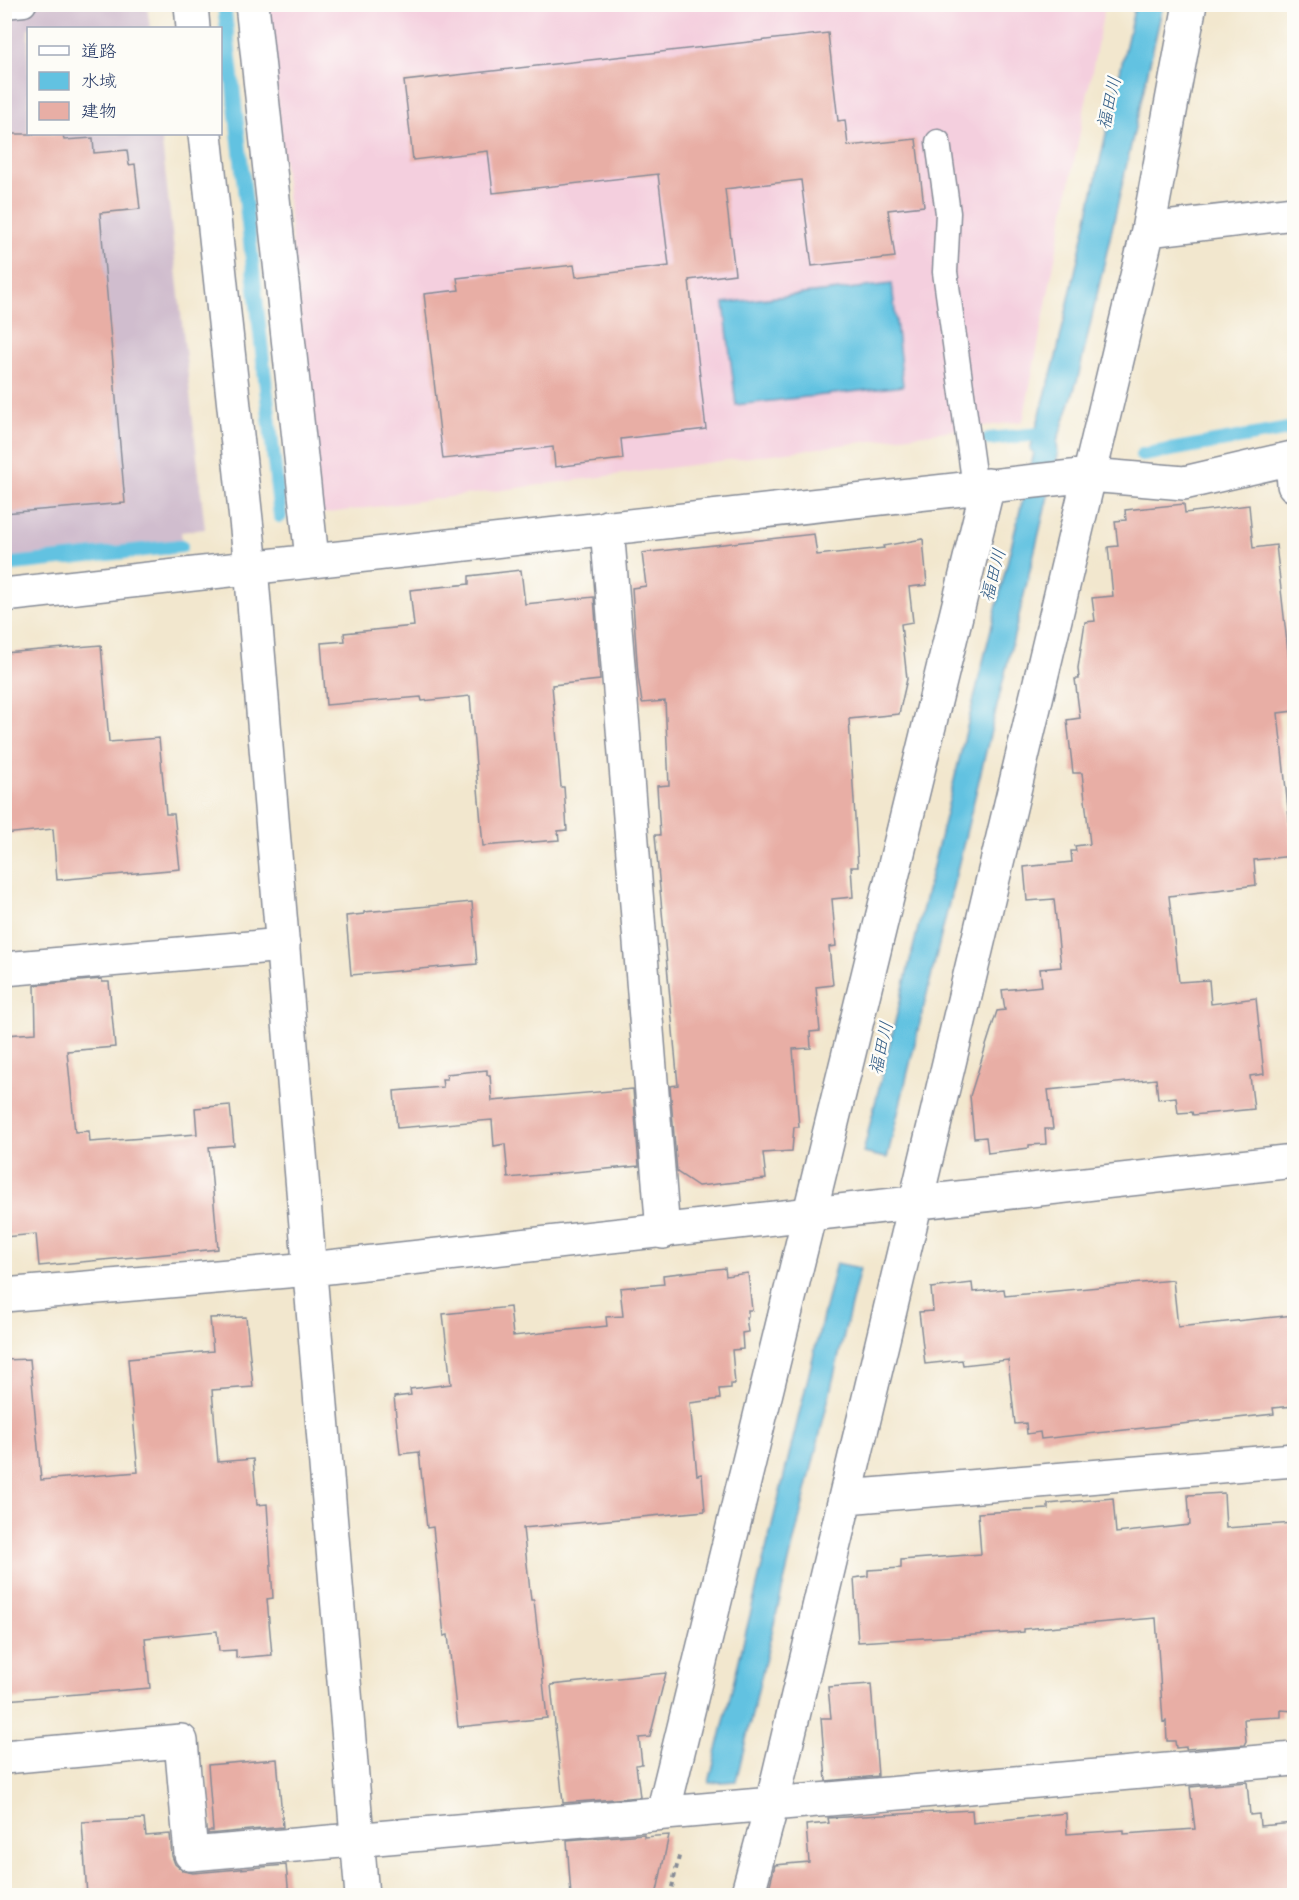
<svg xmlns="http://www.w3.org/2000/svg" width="1299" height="1900" font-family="'Balsamiq Sans','Klee One',sans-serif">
	<rect width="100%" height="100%" fill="#fdfcf7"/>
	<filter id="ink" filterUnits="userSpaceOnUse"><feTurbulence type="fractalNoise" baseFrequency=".0167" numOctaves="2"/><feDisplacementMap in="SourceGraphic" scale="12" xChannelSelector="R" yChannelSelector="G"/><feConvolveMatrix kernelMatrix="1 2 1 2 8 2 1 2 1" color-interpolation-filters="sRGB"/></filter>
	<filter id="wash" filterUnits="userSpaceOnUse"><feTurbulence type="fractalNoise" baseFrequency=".008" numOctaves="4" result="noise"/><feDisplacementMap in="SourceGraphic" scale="24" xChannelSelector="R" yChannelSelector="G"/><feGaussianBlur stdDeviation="1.35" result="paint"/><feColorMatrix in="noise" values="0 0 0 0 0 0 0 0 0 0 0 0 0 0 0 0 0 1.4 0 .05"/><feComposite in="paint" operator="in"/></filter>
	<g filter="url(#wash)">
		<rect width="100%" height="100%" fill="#f2e7ce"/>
		<path fill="#f4cfde" d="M267,5H1105L1023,421L321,514Z"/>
		<path fill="#d0bdce" d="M4,5H147L150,28H28V134H161L205,529L181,532L182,540L5,560Z"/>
		<path fill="#62c2e1" stroke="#3e78a0" stroke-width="1.5" d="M1135,5H1163L1078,378L1057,442L1058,455L887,1158L863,1153L1034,453L1030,450L1056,357Z
			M892,284L903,386L736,405L724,303Z
			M836,1263L860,1268L736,1781L709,1783Z"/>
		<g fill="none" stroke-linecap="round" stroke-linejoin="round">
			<path stroke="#62c2e1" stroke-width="14" d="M224,4L280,516
				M989,439L1050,433
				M1142,455L1294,428
				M4,565L181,546"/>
		</g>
		<g id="blocks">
			<path fill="#e8aea5" d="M828,33L838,121L845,120L848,146L916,139L924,206L888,210L895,257L812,266L801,180L725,189L735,274L689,280L706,429L621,439L623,459L555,467L553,447L443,459L424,294L459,290L457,278L574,265L576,277L669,266L658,174L493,193L488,151L413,160L404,81Z
				M4,134H63L64,140L93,138L94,153L127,150L129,165L135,164L140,209L100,213L125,503L4,513Z
				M1184,504L1185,513L1249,505L1253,548L1276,545L1288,652L1294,711L1278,713L1293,856L1254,860L1256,885L1169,896L1179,982L1209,980L1211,1004L1256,998L1264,1074L1250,1076L1254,1109L1193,1115L1192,1112L1178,1113L1176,1097L1158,1099L1156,1079L1048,1090L1053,1129H1045L1046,1144L1029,1145V1148L988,1153L986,1137L974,1138L970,1096L997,1011L1005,1010L1002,990L1042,986L1040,969L1061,967L1054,899L1027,901L1024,867L1072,862L1071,851H1076L1075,846L1090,844L1082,773H1073L1067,720L1080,718L1075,679H1079L1078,668L1085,622L1095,621L1092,598L1113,596L1108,547L1118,546L1115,521L1126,520L1125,510Z
				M814,534L817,555L884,548L883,546L923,539L927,585L909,587L913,622L901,624L907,679L899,714L849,719L858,867H851L853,897L832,899L836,946L829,947L833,985L816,987L820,1031L810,1032L811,1048L793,1049L799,1127H794L792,1151L763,1153L766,1179L698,1186L677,1172L670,1086L678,1085L655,835H660L657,786L669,785L665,701L642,703L638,676L632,588L646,586L642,553Z
				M521,570L525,604L594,597L600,680L552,685L561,787H564L567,830L558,831L559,840L483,846L470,696L422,701L421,697L326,705L321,643L345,641L344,633L414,626L410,590L469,584V576Z
				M101,645L109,742L159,738L166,814H174L180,869L57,880L53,829L4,834V653Z
				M472,902L477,964L351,975L346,916L364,914V912Z
				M102,979V982H109L115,1047L67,1051L75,1132L89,1131L90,1142L197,1134L195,1108L230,1105L234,1145L209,1147L218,1249L39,1266L36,1234L4,1237V1035L36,1033L35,985Z
				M487,1070V1075H490L492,1101L633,1089L639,1166L508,1178L505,1144L494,1146L492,1120L397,1128L394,1091L443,1087L442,1079H447L446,1074Z
				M725,1268L726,1276L748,1273L752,1310H748V1317H746L748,1332L742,1333L743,1349L732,1350L735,1384H731V1388L719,1389L720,1399L690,1403L697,1475L702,1474L705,1511L523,1528L531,1600H534L547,1718L458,1727L448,1635L444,1636L433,1527L427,1528L419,1452L400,1454L394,1397L411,1395L410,1389L451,1384L443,1314L510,1307L513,1336L607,1326L606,1317L623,1316L620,1288L664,1284L663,1275Z
				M1173,1280L1178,1327L1294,1315V1406L1273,1408L1274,1414L1041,1439L1040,1432L1027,1434L1026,1423L1015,1424L1008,1360L963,1365L962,1360L925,1364L919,1312L933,1311L931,1288L972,1283L973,1292L1004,1289L1005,1296Z
				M246,1317L253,1387L212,1390L218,1462L253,1459L257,1505L267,1504L273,1598L267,1599L272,1655L236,1658V1650L219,1651L217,1631L145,1638L150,1688L6,1700L4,1360L30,1359L41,1480L138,1472L128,1359L213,1351L210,1318Z
				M1224,1493L1226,1528L1294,1523V1711L1281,1710V1717L1244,1719L1246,1741L1244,1745L1186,1749V1747L1176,1748L1175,1741H1167L1166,1721L1163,1722L1156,1618L1024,1629V1632L858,1642L854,1578L868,1576V1570L901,1568V1560L981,1554L978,1513L1048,1509V1504L1113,1498L1116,1533L1190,1525L1188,1495Z
				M666,1673L650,1737L639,1738L642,1764L636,1765L640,1797L563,1803L551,1685Z
				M871,1684L878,1776L826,1781L821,1718H831L828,1687Z
				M277,1759L283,1827L208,1834V1831H213L208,1765Z
				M1247,1782L1250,1815L1259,1814L1260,1826L1294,1823V1896H767L775,1865L809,1862L806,1825L829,1823L828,1818L972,1810L973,1823L1066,1813L1067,1834L1124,1830V1834L1195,1829L1190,1787Z
				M144,1819L146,1836L170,1834L172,1856L175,1864L183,1871L193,1873L286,1865L289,1896H87L82,1822Z
				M644,1834V1837L669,1835L656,1896H571L567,1840Z"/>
		</g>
	</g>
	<g filter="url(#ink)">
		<use href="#blocks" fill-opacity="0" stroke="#868b96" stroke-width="1.5"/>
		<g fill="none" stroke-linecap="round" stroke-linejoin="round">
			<g stroke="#868b96" stroke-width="27">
				<path id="lane" d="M4,6L24,4
					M938,142L948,213L945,272L975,487"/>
			</g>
			<g stroke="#868b96" stroke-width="36">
				<path id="street" d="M252,4L312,559
					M1148,230L1294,213
					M607,527L663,1232
					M4,595L1090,475L1184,483L1292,458L1294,485
					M4,969L283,945
					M4,1295L310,1269
					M846,1497L1294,1460
					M4,1757L181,1741L191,1854L1294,1759
					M663,1813L988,485
					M747,1896L772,1804L1148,230L1190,4"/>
			</g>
			<g stroke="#868b96" stroke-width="36">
				<path id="secondary" d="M191,4L193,28
					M205,134L251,567L362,1896
					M310,1269L1294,1161"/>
			</g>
			<path stroke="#868b96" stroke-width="4" stroke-dasharray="4.5 4.5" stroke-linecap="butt" d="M670,1896L680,1852"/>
			<use href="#lane" stroke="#fff" stroke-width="24"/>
			<use href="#street" stroke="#fff" stroke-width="33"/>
			<use href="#secondary" stroke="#fff" stroke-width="33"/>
		</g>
	</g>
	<g text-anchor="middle" stroke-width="5" stroke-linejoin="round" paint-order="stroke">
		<g font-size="18" font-style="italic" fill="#305b85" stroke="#fdfcf7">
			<text transform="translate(1109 103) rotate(-77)" y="6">福田川</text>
			<text transform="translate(993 575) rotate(-75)" y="6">福田川</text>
			<text transform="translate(881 1048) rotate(-77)" y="6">福田川</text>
		</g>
	</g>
	<rect width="1299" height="1900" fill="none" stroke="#fdfcf7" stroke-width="24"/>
	<rect x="27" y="27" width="195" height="108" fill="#fdfcf7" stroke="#a3aaba" stroke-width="1.5"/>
	<rect x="39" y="46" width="30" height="9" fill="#ffffff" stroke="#a3aaba" stroke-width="1.5"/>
	<text x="81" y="57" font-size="18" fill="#1b2f5e">道路</text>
	<rect x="39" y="72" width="30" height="18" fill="#62c2e1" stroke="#a3aaba" stroke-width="1.5"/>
	<text x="81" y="87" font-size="18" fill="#1b2f5e">水域</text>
	<rect x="39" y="102" width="30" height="18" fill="#e8aea5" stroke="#a3aaba" stroke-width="1.5"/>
	<text x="81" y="117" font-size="18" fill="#1b2f5e">建物</text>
</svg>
